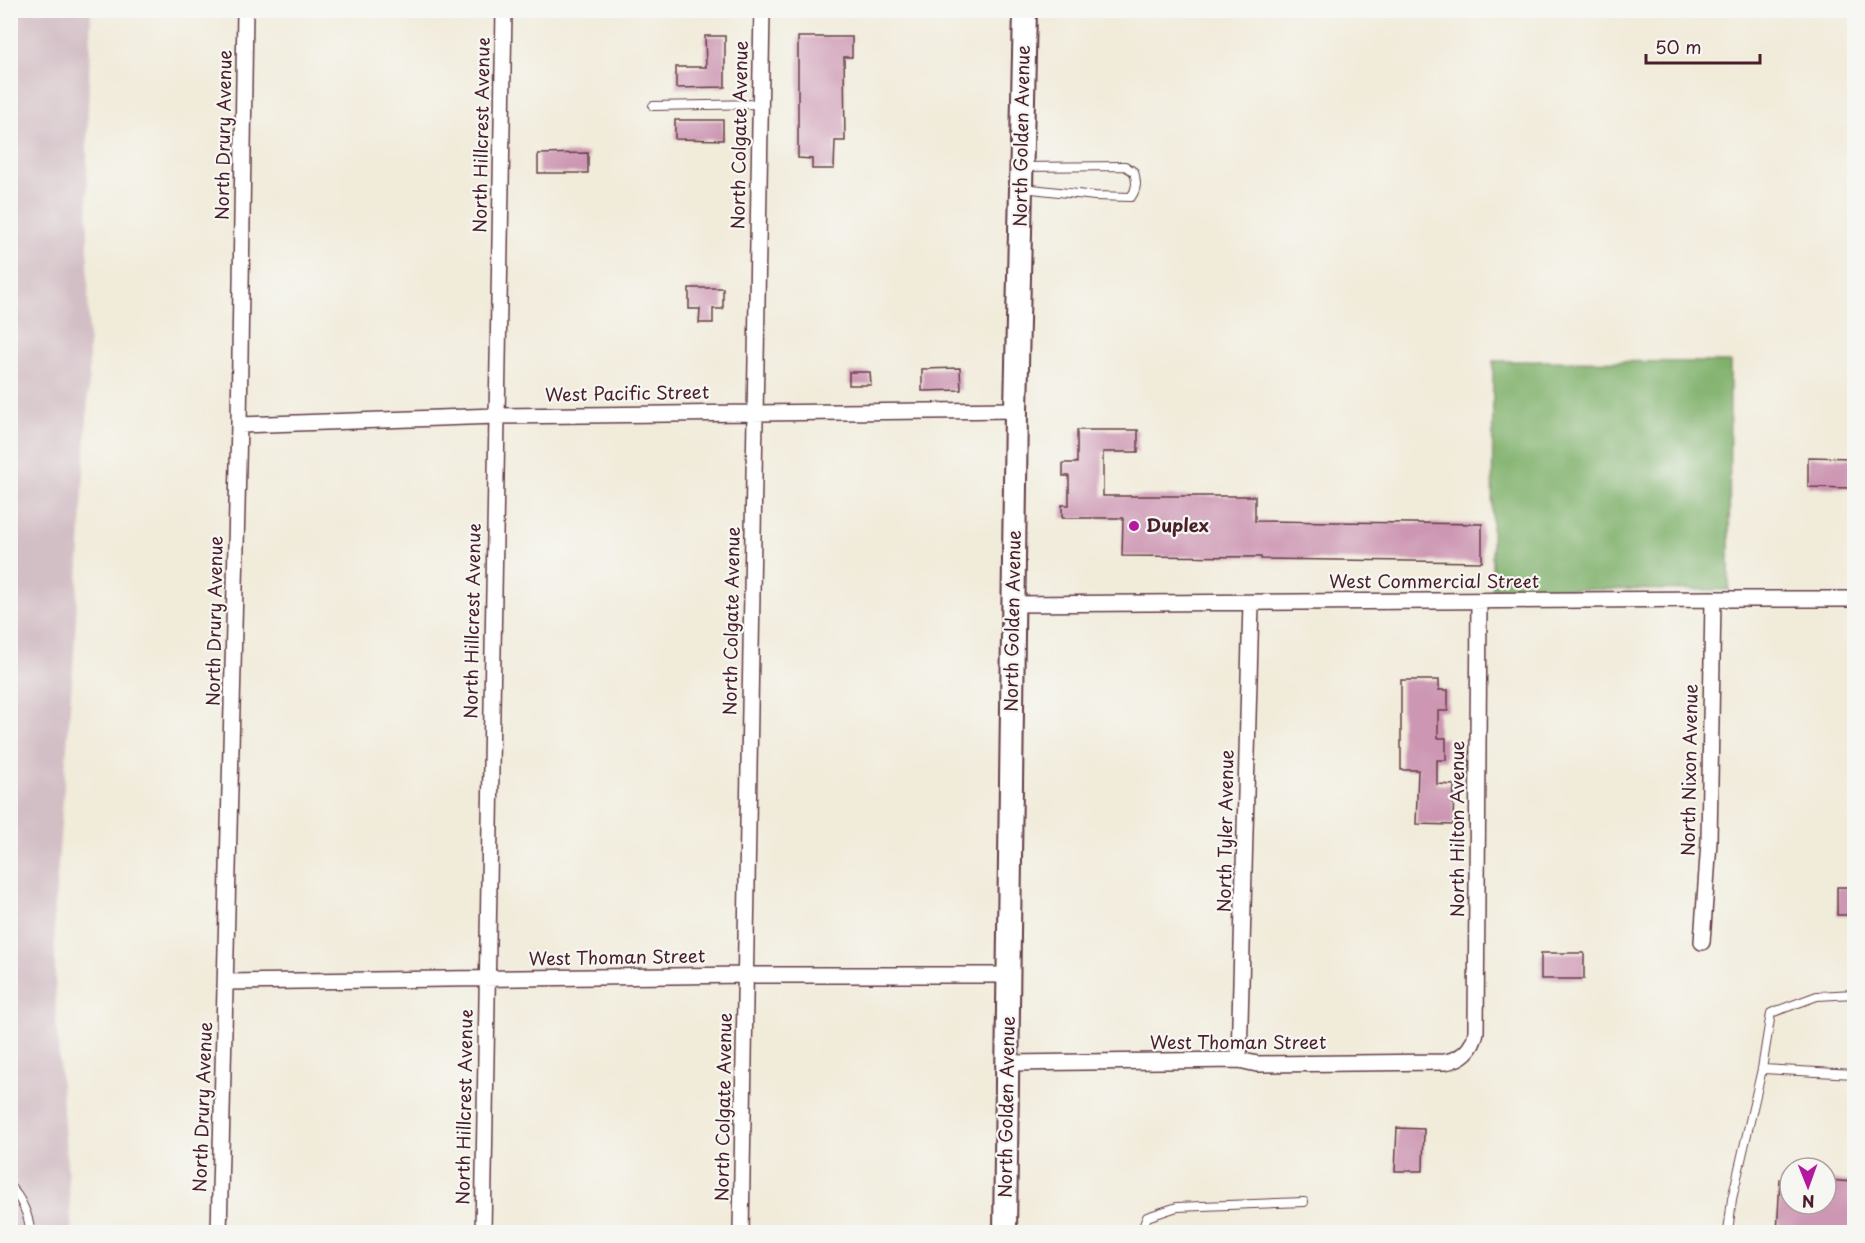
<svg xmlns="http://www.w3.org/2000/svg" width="1865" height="1243" font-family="'Playpen Sans',sans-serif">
	<rect width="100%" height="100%" fill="#f6f6f2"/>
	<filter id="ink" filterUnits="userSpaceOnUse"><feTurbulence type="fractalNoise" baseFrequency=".0167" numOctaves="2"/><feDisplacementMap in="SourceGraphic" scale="12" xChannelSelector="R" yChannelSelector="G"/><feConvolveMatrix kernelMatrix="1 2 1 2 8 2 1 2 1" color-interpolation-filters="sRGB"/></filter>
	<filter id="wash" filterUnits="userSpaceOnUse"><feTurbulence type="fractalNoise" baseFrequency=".008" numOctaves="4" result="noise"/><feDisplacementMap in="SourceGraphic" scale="24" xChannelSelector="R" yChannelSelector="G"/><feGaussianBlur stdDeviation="1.35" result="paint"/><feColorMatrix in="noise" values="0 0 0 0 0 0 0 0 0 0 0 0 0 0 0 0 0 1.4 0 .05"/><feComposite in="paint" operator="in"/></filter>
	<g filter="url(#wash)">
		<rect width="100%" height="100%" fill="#f1ebda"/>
		<path fill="#d2bec5" d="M10,11H91L87,146L89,380L74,654L54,917L56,1018L72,1232H11Z"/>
		<path fill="#80b16c" stroke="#65684c" stroke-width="1.5" d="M1493,361L1730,362L1729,590L1492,589Z"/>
		<g id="blocks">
			<path fill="#cd97b3" d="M705,36H725V87L676,88V67H706Z
				M798,37H852V57H844L845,141H835L834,169H812V159L798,158Z
				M675,120H723V140L675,139Z
				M588,153V173H538V154Z
				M689,288H723V309H713V323H699L700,309H689Z
				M960,368L961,390L922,391V369Z
				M849,372H870L871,385H849Z
				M1077,430H1138V452H1103V496H1255V521L1482,524V562L1261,559V557L1122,556L1123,518H1062V505H1069V476H1063V463H1077Z
				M1808,457L1851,458L1850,488L1808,487Z
				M1401,680H1439V690H1448V711H1438V738H1446V760H1437V784L1454,785L1453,825L1416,824L1418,770H1401Z
				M1837,887H1854V915H1837Z
				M1541,953H1584V979H1541Z
				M1397,1128L1424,1129L1423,1171H1395Z
				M1780,1179L1790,1180V1204H1826V1180L1854,1182V1233H1777Z"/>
		</g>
	</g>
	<g filter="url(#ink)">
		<use href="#blocks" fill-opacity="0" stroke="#633e45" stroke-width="1.5"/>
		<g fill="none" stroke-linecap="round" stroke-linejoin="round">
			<g stroke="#633e45" stroke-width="10">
				<path id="lane" d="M653,106L760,104
					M1022,167L1125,166L1134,172C1137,182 1137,189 1131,197L1095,196L1023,188
					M1762,1069L1854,1074
					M10,1187C21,1197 30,1218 30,1232
					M1141,1232L1147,1217L1177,1207L1304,1202
					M1728,1232L1732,1199L1762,1069L1771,1013L1817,996L1854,994"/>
			</g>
			<g stroke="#633e45" stroke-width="18">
				<path id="street" d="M239,425L496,416L1016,410
					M1013,604L1713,599H1854
					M1702,942L1709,842L1713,599
					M226,982L746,975H1009
					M1239,1060L1251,603
					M1008,1063L1239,1060L1257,1064L1445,1062C1462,1059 1473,1049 1476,1032L1479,601
					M219,1232L239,425L245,10
					M483,1232L504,10
					M741,1232L762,10"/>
			</g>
			<g stroke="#633e45" stroke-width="26">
				<path id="secondary" d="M1005,1232L1016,410L1025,10"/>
			</g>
			<use href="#lane" stroke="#fff" stroke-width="8"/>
			<use href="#street" stroke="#fff" stroke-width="15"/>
			<use href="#secondary" stroke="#fff" stroke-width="22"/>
		</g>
	</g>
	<circle fill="#b5179e" stroke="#f6f6f2" stroke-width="2" cx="1134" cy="526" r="6"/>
	<g text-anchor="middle" stroke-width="4.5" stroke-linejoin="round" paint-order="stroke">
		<g font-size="18" fill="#4a1f2b" stroke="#f6f6f2">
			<text transform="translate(224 135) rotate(-89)" y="6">North Drury Avenue</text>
			<text transform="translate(482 135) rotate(-89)" y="6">North Hillcrest Avenue</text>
			<text transform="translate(740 135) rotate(-89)" y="6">North Colgate Avenue</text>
			<text transform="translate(1022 136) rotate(-89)" y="6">North Golden Avenue</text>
			<text transform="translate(627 394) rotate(-1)" y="6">West Pacific Street</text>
			<text x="1434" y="588">West Commercial Street</text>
			<text transform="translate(215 621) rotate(-89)" y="6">North Drury Avenue</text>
			<text transform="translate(473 621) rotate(-89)" y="6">North Hillcrest Avenue</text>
			<text transform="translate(732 621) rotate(-89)" y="6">North Colgate Avenue</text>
			<text transform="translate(1013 621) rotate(-89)" y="6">North Golden Avenue</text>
			<text transform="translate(1690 770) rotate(-89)" y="6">North Nixon Avenue</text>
			<text transform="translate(1458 829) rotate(-90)" y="6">North Hilton Avenue</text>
			<text transform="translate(1226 831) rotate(-89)" y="6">North Tyler Avenue</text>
			<text transform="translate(617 958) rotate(-1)" y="6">West Thoman Street</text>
			<text x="1238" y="1049">West Thoman Street</text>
			<text transform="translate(203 1107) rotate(-88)" y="6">North Drury Avenue</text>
			<text transform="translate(465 1107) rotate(-89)" y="6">North Hillcrest Avenue</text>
			<text transform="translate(724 1107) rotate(-89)" y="6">North Colgate Avenue</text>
			<text transform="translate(1007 1107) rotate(-89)" y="6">North Golden Avenue</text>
		</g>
		<g font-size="18" font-weight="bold" fill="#4a1f2b" stroke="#f6f6f2" text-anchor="start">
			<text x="1146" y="532">Duplex</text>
		</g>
	</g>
	<rect width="1865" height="1243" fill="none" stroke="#f6f6f2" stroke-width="36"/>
	<g transform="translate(1808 1186) rotate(179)"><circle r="28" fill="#f6f6f2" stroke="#b1a0a2" stroke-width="1.5"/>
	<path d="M0-4.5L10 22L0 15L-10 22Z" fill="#b5179e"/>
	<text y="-9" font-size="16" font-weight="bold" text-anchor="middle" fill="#4a1f2b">N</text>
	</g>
	<path d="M1646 54v9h114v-9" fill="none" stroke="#4a1f2b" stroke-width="3"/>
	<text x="1655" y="54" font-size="18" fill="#4a1f2b" stroke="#f6f6f2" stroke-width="4.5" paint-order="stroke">50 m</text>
</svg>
